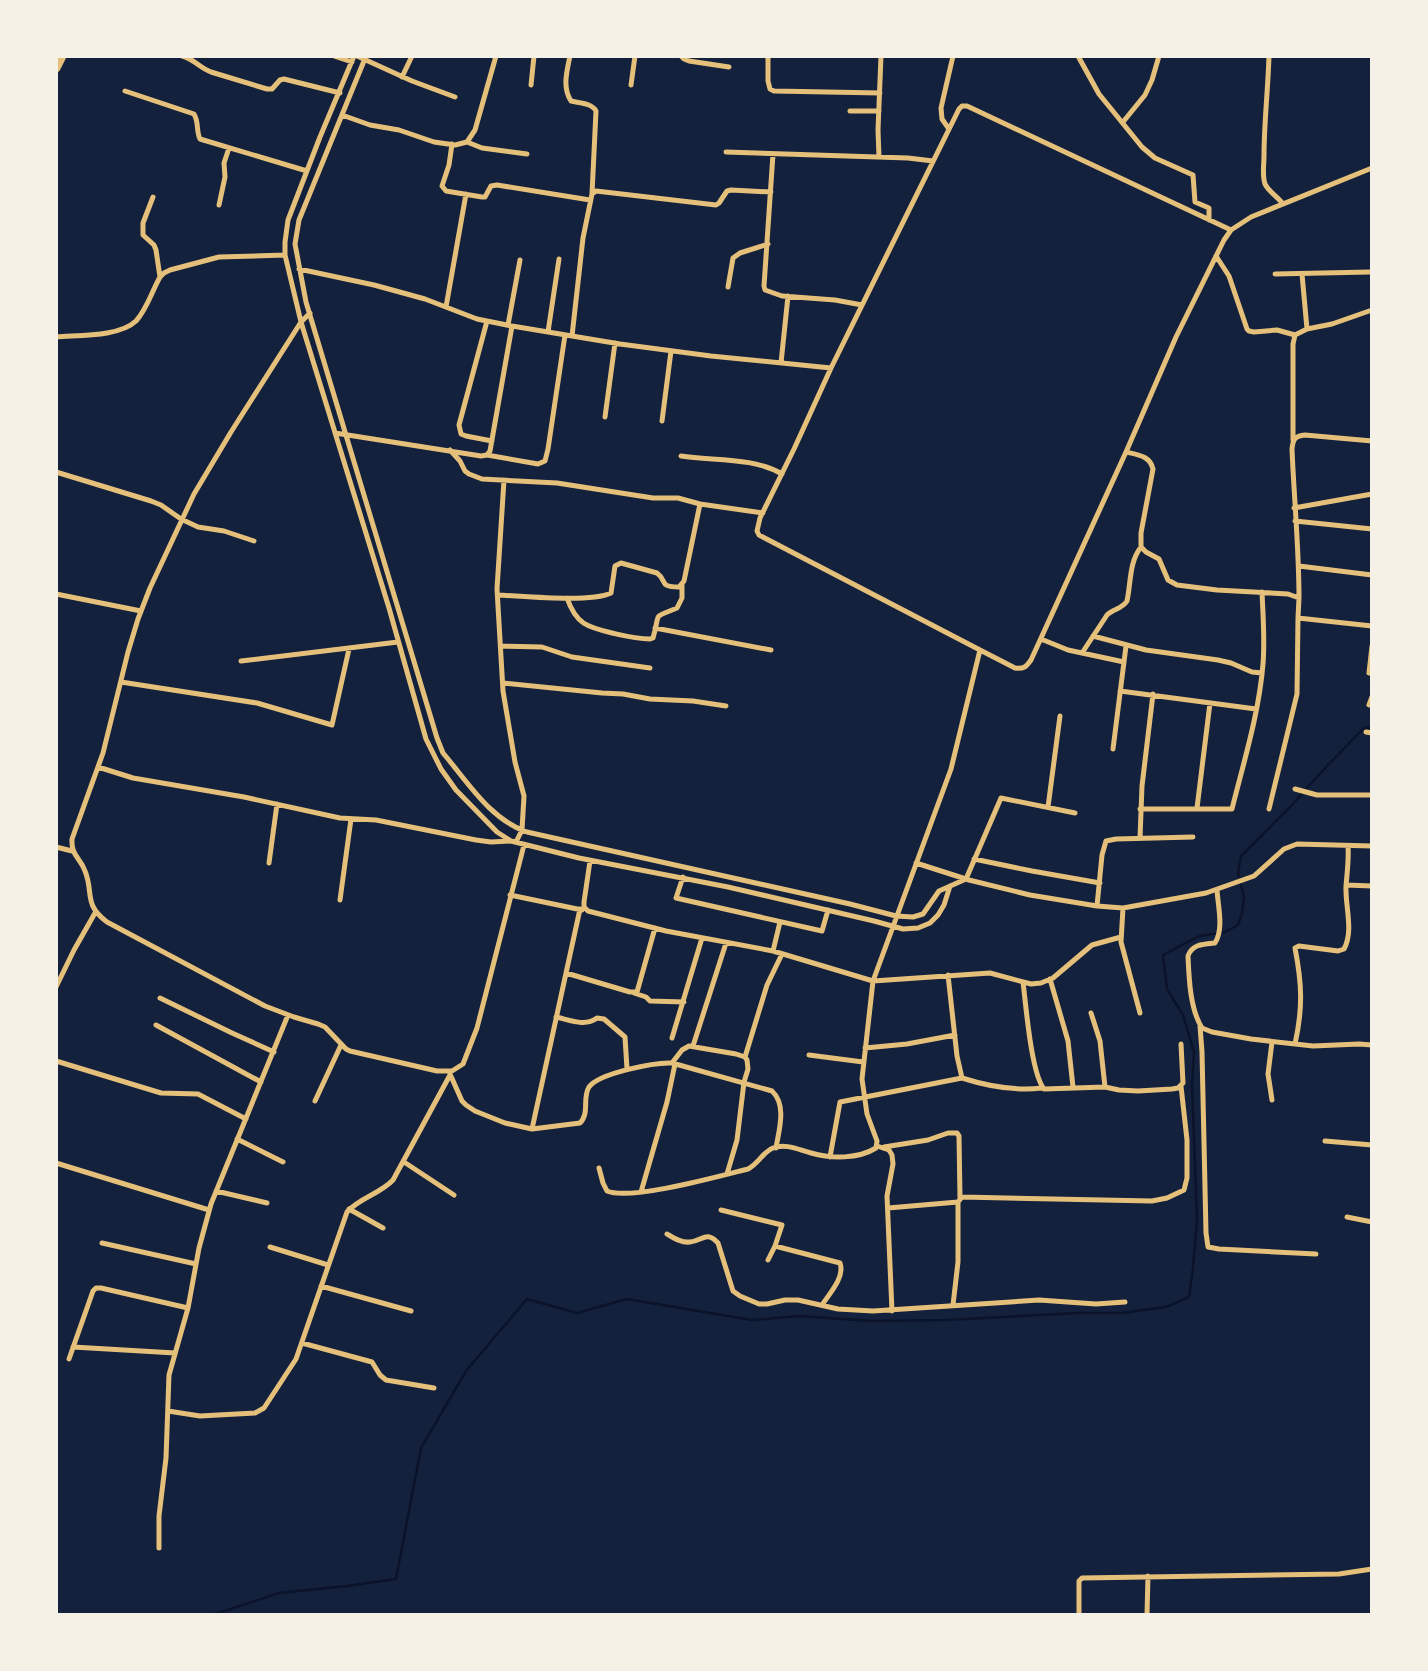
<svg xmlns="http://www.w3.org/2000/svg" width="1428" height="1671" font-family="Signika,sans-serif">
	<rect width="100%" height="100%" fill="#14213d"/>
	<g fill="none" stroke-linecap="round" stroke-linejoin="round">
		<path stroke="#0b132b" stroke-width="2.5" d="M212,1615L279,1593L347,1586L396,1579L421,1448L466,1371L527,1299L577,1313L627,1299L752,1320L800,1316L871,1321L945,1320L1077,1313H1122L1166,1307L1189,1297L1193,1268L1197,1219L1192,1084L1194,1052L1183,1015L1167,989L1163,955L1199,936L1225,932L1238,925L1242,913L1244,897L1238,873L1241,856L1290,807L1327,766L1364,728H1372"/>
		<path stroke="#e5c07b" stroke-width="5" d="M182,56C194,59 200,68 211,72L267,89H272L280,80L284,79L340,93
			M334,56L352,62
			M354,56L320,137L288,220L285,242V255L301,322L389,608L426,739L441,769L456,790L497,832L511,841L579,858L728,887L874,921L903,929L918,928L930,923L938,915L944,905L950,886
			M357,56L412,81L455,97
			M366,56L299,220L295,244L306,302L437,738L443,753L448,759C470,786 492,820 527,832L850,904L896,916L913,917L923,914L939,891L966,879L1001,798L1075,813
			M570,56C567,71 562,87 571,101C579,103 592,103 596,111L592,194
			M681,56L684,59L689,61L729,67
			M768,56V81L770,89L774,91L880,93
			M1078,56L1099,94L1142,147L1155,158L1193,175L1195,202L1209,208V220
			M1269,56C1268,90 1264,123 1264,156C1264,165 1262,175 1265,184C1268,191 1278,197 1283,204
			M402,77L412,56
			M531,85L534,56
			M631,85L635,56
			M125,91L194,114C199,122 196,131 200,139L307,171
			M850,111H879
			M342,115L370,125L399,130L434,142L455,145L467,142L475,130L496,56
			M1123,122L1145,95L1152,80L1159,56
			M949,129L942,119L941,108L953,56
			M467,142L482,148L527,154
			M452,144L449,165L442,186L446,191L482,197H485L491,186L497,185L590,200
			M726,152L908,158L933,161
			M773,154L764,286L765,290L782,296L835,300L862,305
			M879,157L878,130L881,56
			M153,197L143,223V235L154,245L156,250L160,277
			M219,205L225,177L224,163L229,148
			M1216,256L1229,276L1247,329L1249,331L1254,332L1277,330L1295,335
			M299,269L374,285L425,299L477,319L512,326L620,344L711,356L831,368
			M1275,274L1370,272
			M1302,274L1307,329
			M728,287L733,258L740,253L768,244
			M446,307L466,194
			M310,313L301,322L231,432L194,494L150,588L138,619L128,652L103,753L72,839C71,856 80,857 85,871C94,893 83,904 107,922L265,1006L294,1017L318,1024L325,1027L346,1049L350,1051L437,1071H452L463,1064L477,1028L524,845
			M487,321L459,425L461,434L466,436L492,441
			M508,325L520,260
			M548,332L559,259
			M572,336L583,238L592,194L596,191L716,205L719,203L727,191L731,190L771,192
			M56,337C79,335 119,337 136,321C147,309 152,291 160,277L164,273L170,270L219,257L285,255
			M781,363L788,296
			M605,417L615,343
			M662,421L671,351
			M335,433L481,456L487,455L490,451L512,326
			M1293,440V344L1295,335L1307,329L1332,324L1372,310
			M450,450L460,461L465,471L469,474L482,479L557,483L653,498H678L700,504L763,513
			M1126,452C1139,455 1150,456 1153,469L1141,533V547L1146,552L1159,559L1168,580L1177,585L1217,590L1288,594L1299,598L1298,618L1372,626
			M487,455L538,464L545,461L548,449L565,335
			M681,456C714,461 753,457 782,474
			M56,472L151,501L161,505L181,519L198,527L224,531L254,541
			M504,480L497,589L503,691L515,762L524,796L522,830L516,842
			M1294,508L1372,494
			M1295,521L1372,529
			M1299,566L1372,575
			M56,594L141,611
			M498,595C523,596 590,603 611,593L615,566L621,563L657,573C668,581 658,587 679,587L684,581L700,504
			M567,598C576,624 587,627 612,633C625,636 637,639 650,639L653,638C661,611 651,619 677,608L682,598V585
			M1299,598C1299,548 1294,498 1292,449C1293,439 1295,436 1305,435L1372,441
			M655,628L771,650
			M1093,636L1146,650L1218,660L1231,663L1252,672L1262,673
			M1041,639L1068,650L1124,662
			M501,646L542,647L572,657L650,668
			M1372,646L1369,673L1372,674
			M980,650L759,535L757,531L760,518L794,449L831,368L959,109L962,106H967L1231,230
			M1082,653L1107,615C1113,609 1122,609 1127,601C1131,583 1129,562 1141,547
			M241,661L398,642
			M121,682L257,703L332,725L349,649
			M503,683L602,693L623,694L650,699L693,701L726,706
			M1120,691L1256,709
			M1369,705L1372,697
			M1366,732L1372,733
			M1113,749L1126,646
			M98,767L133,778L244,797L340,818L376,820L476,840L491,842L511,841
			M1295,789L1317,795H1372
			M1048,807L1060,716
			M1197,808L1210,703
			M1140,809H1232C1244,761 1259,713 1263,664C1265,640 1263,616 1262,592
			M1269,809L1297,694L1298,618
			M1140,838L1142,786L1153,694
			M56,847L72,851
			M974,859L1032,871L1100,883
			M590,861L584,902V907L588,911L666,931L773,951L873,981L990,973L1031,984L1041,983L1053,978L1092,945L1121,937
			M269,863L277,804
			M916,863L969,880L1030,895L1097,906L1123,908L1206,893L1254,876L1284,849L1297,844L1372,846
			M683,877L676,898L822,931L828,910
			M1346,885L1372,886
			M1217,890C1218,906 1224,929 1215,943C1204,944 1192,944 1188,956C1189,979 1190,1009 1202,1028L1212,1032L1251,1039L1313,1046L1359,1044L1372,1045
			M510,895L582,910
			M340,900L351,819
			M1097,906L1102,855L1106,841L1116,839L1193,837
			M1123,908L1121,942L1140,1013
			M773,951L780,922
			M566,973L630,992H637L655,928
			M948,975L957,1056L962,1078C987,1086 1016,1091 1042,1088
			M1050,979L1068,1041L1073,1087
			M1023,982C1026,1005 1031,1073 1044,1089L1105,1087L1119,1090L1138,1091L1172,1089L1178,1088L1183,1083L1181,1044
			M56,987L74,950L95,913
			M634,993L646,997L650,1001L684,1002
			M160,998L232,1033L274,1052
			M1091,1013L1100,1041L1105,1087
			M556,1017C570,1020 585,1027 597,1018L604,1019L625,1037L627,1069
			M156,1025L261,1082
			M1200,1026L1202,1052L1206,1233L1208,1247L1219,1249L1316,1254
			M672,1038L702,938
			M1272,1042L1268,1074L1272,1100
			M1295,1044C1303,1008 1302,984 1295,948L1299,946L1338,951L1344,949C1354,931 1345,906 1346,886C1347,873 1349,860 1348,846
			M693,1046L726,943
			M865,1048L907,1044L955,1035
			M809,1055L863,1062
			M745,1057L767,985L782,954
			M56,1061L161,1093L198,1094L246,1119
			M672,1063L682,1050L689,1046L736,1054L745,1057L747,1060L748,1069L744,1082L737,1140L727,1174
			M450,1074L462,1101L466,1105L475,1111L505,1123L532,1129L580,1123C590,1113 582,1098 589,1087C599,1073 656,1062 672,1063L772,1091C787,1105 779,1130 776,1148
			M315,1101L341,1045
			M532,1129L580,909
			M237,1139L283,1162
			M1325,1141L1372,1145
			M877,1146L889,1150L892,1155L893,1164L887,1196L892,1311
			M884,1147L928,1140L948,1133H957L959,1136L960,1198
			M830,1157L840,1102L962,1078
			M404,1162L454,1195
			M56,1163L209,1210
			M599,1168L603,1183L607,1191C630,1201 720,1176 748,1169C758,1164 763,1152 773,1148C786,1143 799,1150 811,1153C832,1159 858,1159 876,1148L877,1141L867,1114L862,1079L873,981L951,769L980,650L1015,668C1024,669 1026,667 1031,660L1126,452L1176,337L1224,240L1231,230L1251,217L1372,168
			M216,1191L267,1203
			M641,1192L667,1102L675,1064
			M888,1208L958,1202
			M349,1209L383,1228
			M721,1210L782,1225L775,1246L768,1260
			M1347,1217L1372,1222
			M667,1234C674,1238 681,1243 690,1242C703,1241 706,1230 718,1243L733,1291L740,1296L759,1304H767L785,1300H798L838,1309L873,1311L1039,1300L1096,1304L1125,1302
			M102,1243L196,1264
			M775,1246L840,1263C845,1277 830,1293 822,1305
			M270,1247L328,1265
			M321,1286L411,1311
			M953,1305L958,1262V1202L962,1197L1152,1201L1167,1198L1184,1190L1187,1178V1140L1181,1086
			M302,1343L372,1362L380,1375L386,1380L434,1388
			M73,1347L175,1353
			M69,1359L93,1291L96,1288H101L188,1308
			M168,1411L200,1416L255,1413L264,1408L296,1359L347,1212C359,1198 380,1194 393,1180L450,1075
			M159,1548V1516L166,1458L169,1375L188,1308L199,1248L211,1204L288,1015
			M1079,1615V1581L1082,1578L1339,1574L1372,1569
			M1147,1615L1148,1576"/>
		<path stroke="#e5c07b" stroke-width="9" d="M56,68L62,56"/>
	</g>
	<rect width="1428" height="1671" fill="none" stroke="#f6f1e7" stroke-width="116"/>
</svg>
